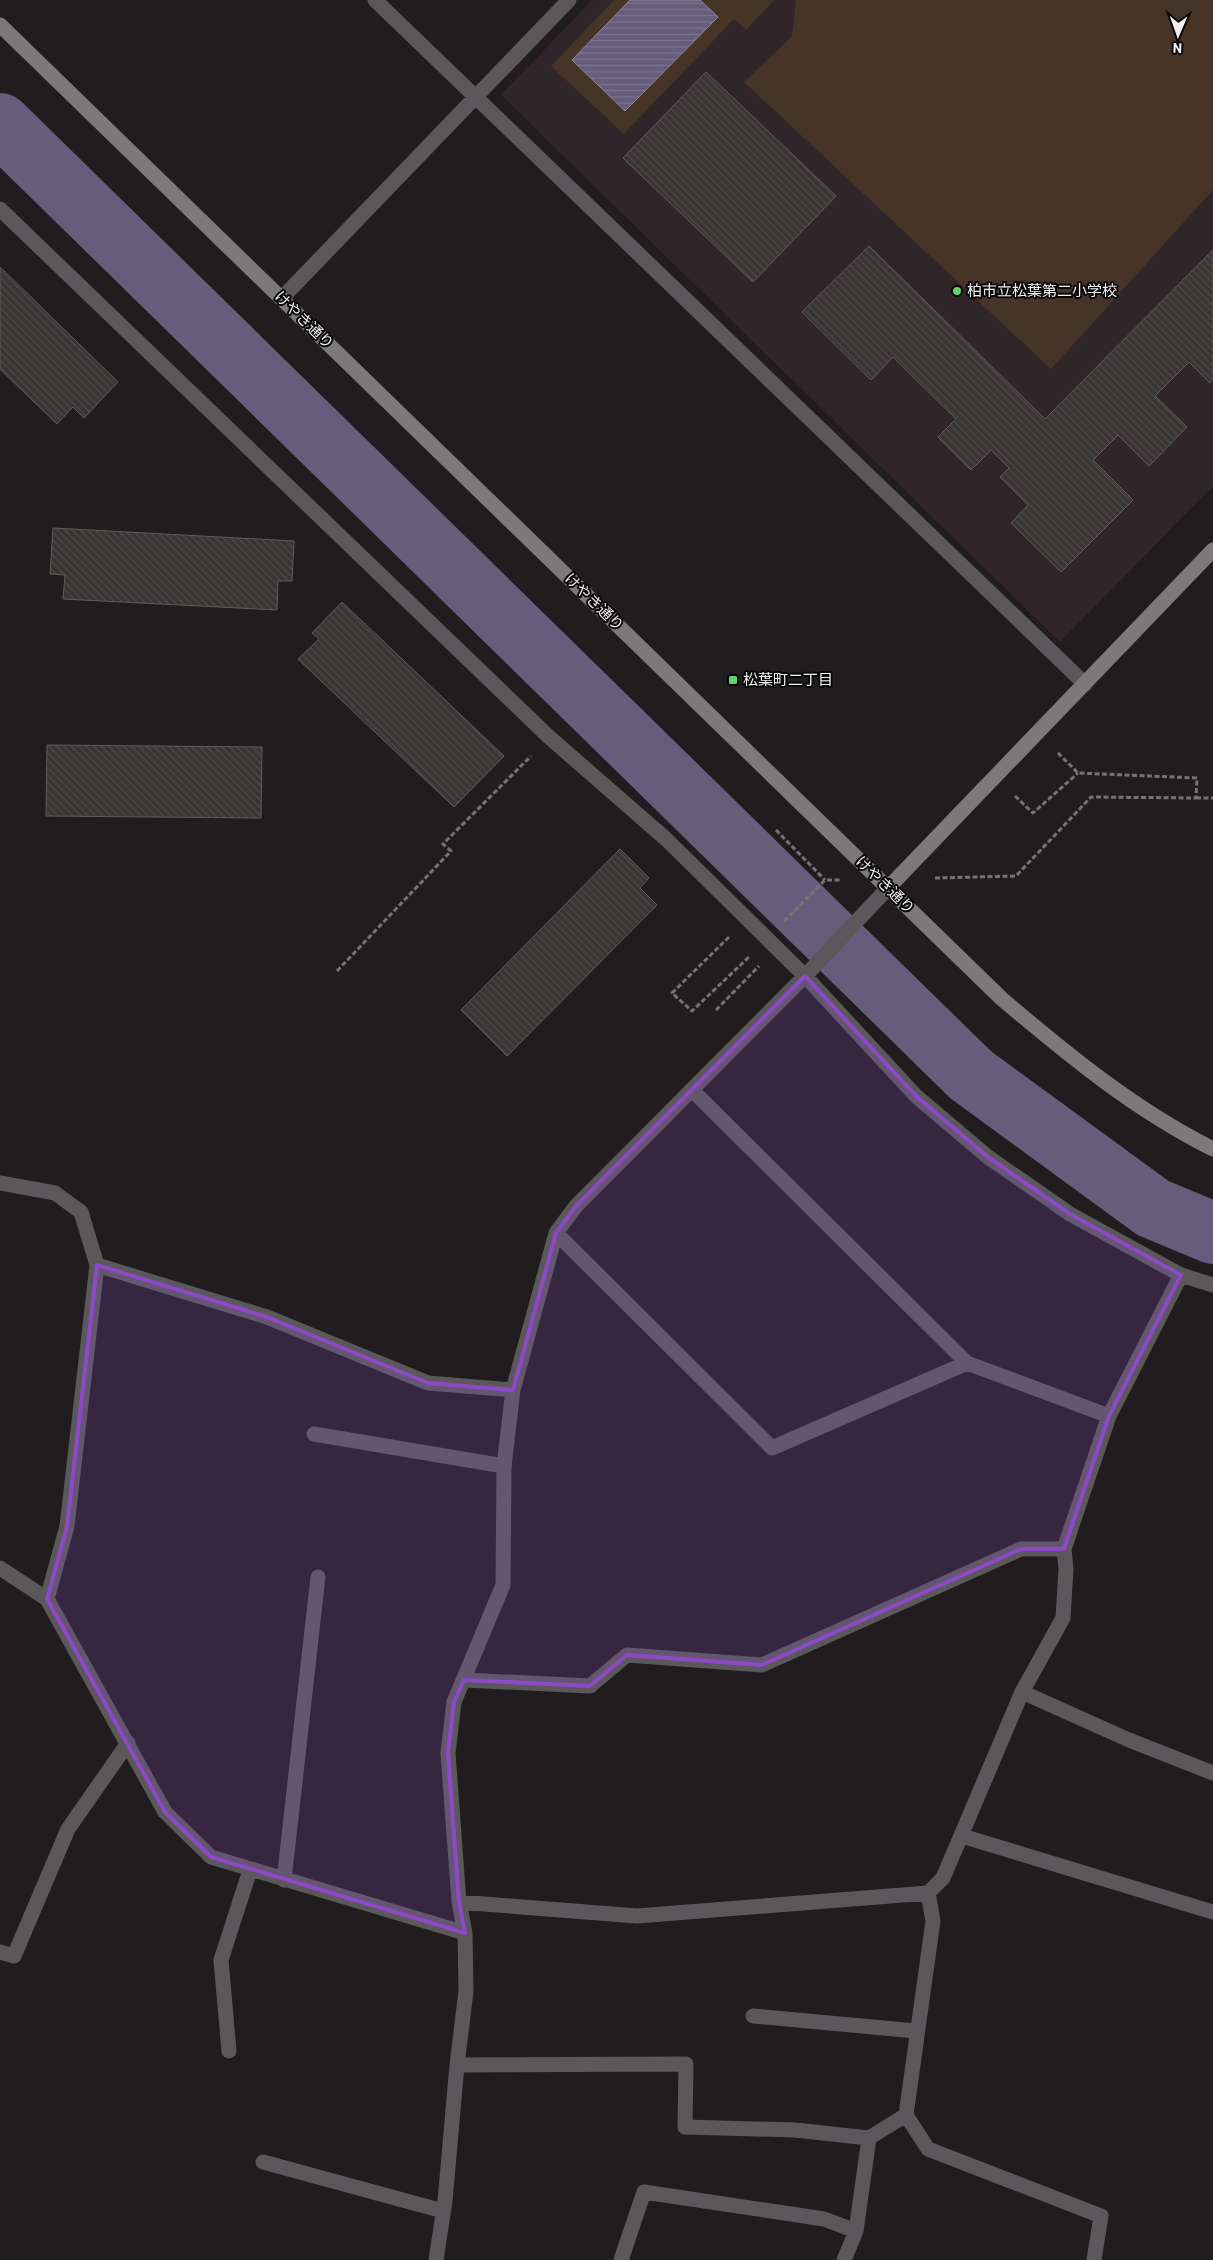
<svg xmlns="http://www.w3.org/2000/svg" width="1213" height="2260" font-family="Barlow,'Noto Sans JP',sans-serif">
	<defs>
		<pattern id="water-rules" width="6" height="5" patternUnits="userSpaceOnUse" patternTransform="scale(1.25)"><rect width="6" height="5" fill="#665c7b"/><path d="M0 2.5h6" fill="none" stroke="#7c748e"/></pattern>
		<pattern id="building-back-hatch" width="6" height="6" patternUnits="userSpaceOnUse" patternTransform="scale(1.25)"><rect width="6" height="6" fill="#393534"/><path d="M-1 5l2 2M0 0l6 6M5-1l2 2" fill="none" stroke="#4c4948"/></pattern>
	</defs>
	<rect width="100%" height="100%" fill="#211d1e"/>
	<path fill="#302629" d="M592,0H1213V486L1060,642L501,95Z"/>
	<path fill="#463427" d="M614,0H774L746,30L734,19L624,134L551,66Z
		M796,0H1213V190L1051,369L744,82L792,36Z"/>
	<path fill="url(#water-rules)" stroke="#90889e" d="M630,0H700L718,17L625,111L572,60Z"/>
	<g fill="none" stroke-linecap="round" stroke-linejoin="round">
		<path stroke="#665c7b" stroke-width="62" d="M0,124L971,1075L1153,1208L1213,1233"/>
	</g>
	<path fill="url(#building-back-hatch)" stroke="#625d5c" d="M706,72L836,196L753,282L623,158Z
		M869,246L1045,419L1213,250V379L1210,383L1189,362L1155,396L1187,427L1149,466L1118,435L1093,460L1133,500L1061,572L1011,523L1028,505L1000,477L1009,468L991,450L971,470L938,437L956,419L893,357L871,380L802,312Z
		M0,267L118,382L84,418L73,407L57,424L0,369Z
		M53,528L294,541L292,581H278L277,610L63,599L65,575L50,574Z
		M342,602L504,756L454,807L298,659L319,639L312,633Z
		M47,745L262,747L261,818L46,816Z
		M620,849L649,878L640,888L657,905L507,1056L461,1010Z"/>
	<g fill="none" stroke-linecap="round" stroke-linejoin="round">
		<path stroke="#777374" stroke-width="3" stroke-dasharray="5 2.5" stroke-linecap="butt" d="M1015,796L1033,813L1078,773
			M1196,798H1213
			M776,830L825,880
			M935,878L1016,876L1091,797L1196,798L1197,778L1078,773L1057,752
			M784,921L825,880H841
			M729,937L672,993L692,1011L750,956
			M337,971L451,851L443,844L531,756
			M716,1010L759,966"/>
		<path stroke="#5a585a" stroke-width="15" d="M314,1434L504,1466
			M0,1952L14,1956L68,1829L128,1743"/>
		<path stroke="#5a585a" stroke-width="15" d="M375,0L1085,684
			M0,209L549,737L666,839L805,976L916,1096L988,1157L1070,1214L1181,1275L1213,1285
			M282,298L569,0
			M692,1090L967,1363
			M0,1183L55,1193L81,1212L97,1265L67,1526L47,1599L165,1812L211,1857L465,1933
			M556,1233L772,1448L967,1363L1109,1416
			M97,1265L267,1317L428,1383L513,1390
			M0,1568L47,1599
			M464,1680L590,1686L627,1655L762,1665L1021,1549H1064
			M1022,1692L1129,1740L1213,1773
			M962,1836L1213,1912
			M284,1880L318,1577
			M928,1893L933,1921L906,2115L928,2149L1101,2216L1094,2260
			M459,1902L637,1916L928,1893L943,1878L1022,1692L1063,1618L1066,1569L1064,1549L1109,1416L1181,1275
			M753,2016L916,2031
			M229,2051L221,1960L250,1870
			M457,2065L686,2064L685,2127L795,2130L869,2138L906,2115
			M263,2162L443,2211
			M436,2260L445,2201L457,2065L466,1991L465,1933L459,1902L448,1753L454,1702L503,1585L504,1466L513,1390L556,1233L576,1206L805,976L888,888
			M621,2260L644,2192L824,2219L856,2231
			M844,2260L856,2231L869,2138"/>
		<path stroke="#7c797b" stroke-width="15" d="M0,25L1002,999C1068,1055 1135,1110 1213,1149
			M888,888L1213,550"/>
	</g>
	<path fill="#8d49c6" fill-opacity="0.2" stroke="#8d49c6" stroke-width="4" stroke-linejoin="round" d="M805,976L916,1096L988,1157L1070,1214L1181,1275L1109,1416L1064,1549H1021L762,1665L627,1655L590,1686L464,1680L454,1702L448,1753L459,1902L465,1933L211,1857L165,1812L47,1599L67,1526L97,1265L267,1317L428,1383L513,1390L556,1233L576,1206Z"/>
	<g fill="#5ed56c" stroke="#090808" stroke-width="2">
		<circle cx="957" cy="291" r="5"/>
		<rect x="728" y="675" width="10" height="10" rx="2.5"/>
	</g>
	<g text-anchor="middle" stroke-width="4" stroke-linejoin="round" paint-order="stroke">
		<g font-size="15" fill="#f2efef" stroke="#090808" text-anchor="start">
			<text x="967" y="296">柏市立松葉第二小学校</text>
			<text x="743" y="685">松葉町二丁目</text>
		</g>
		<g font-size="15" fill="#f2efef" stroke="#090808">
			<text transform="translate(304 320) rotate(44)" y="5">けやき通り</text>
			<text transform="translate(594 602) rotate(44)" y="5">けやき通り</text>
			<text transform="translate(885 885) rotate(44)" y="5">けやき通り</text>
		</g>
	</g>
	<g transform="translate(1178 35) rotate(182)" stroke="#090808" stroke-width="4" paint-order="stroke">
	<path d="M0-4L9 19L0 12L-9 19Z" fill="#f2efef"/>
	<text y="-8" font-size="14" font-weight="bold" text-anchor="middle" fill="#f2efef">N</text>
	</g>
</svg>
